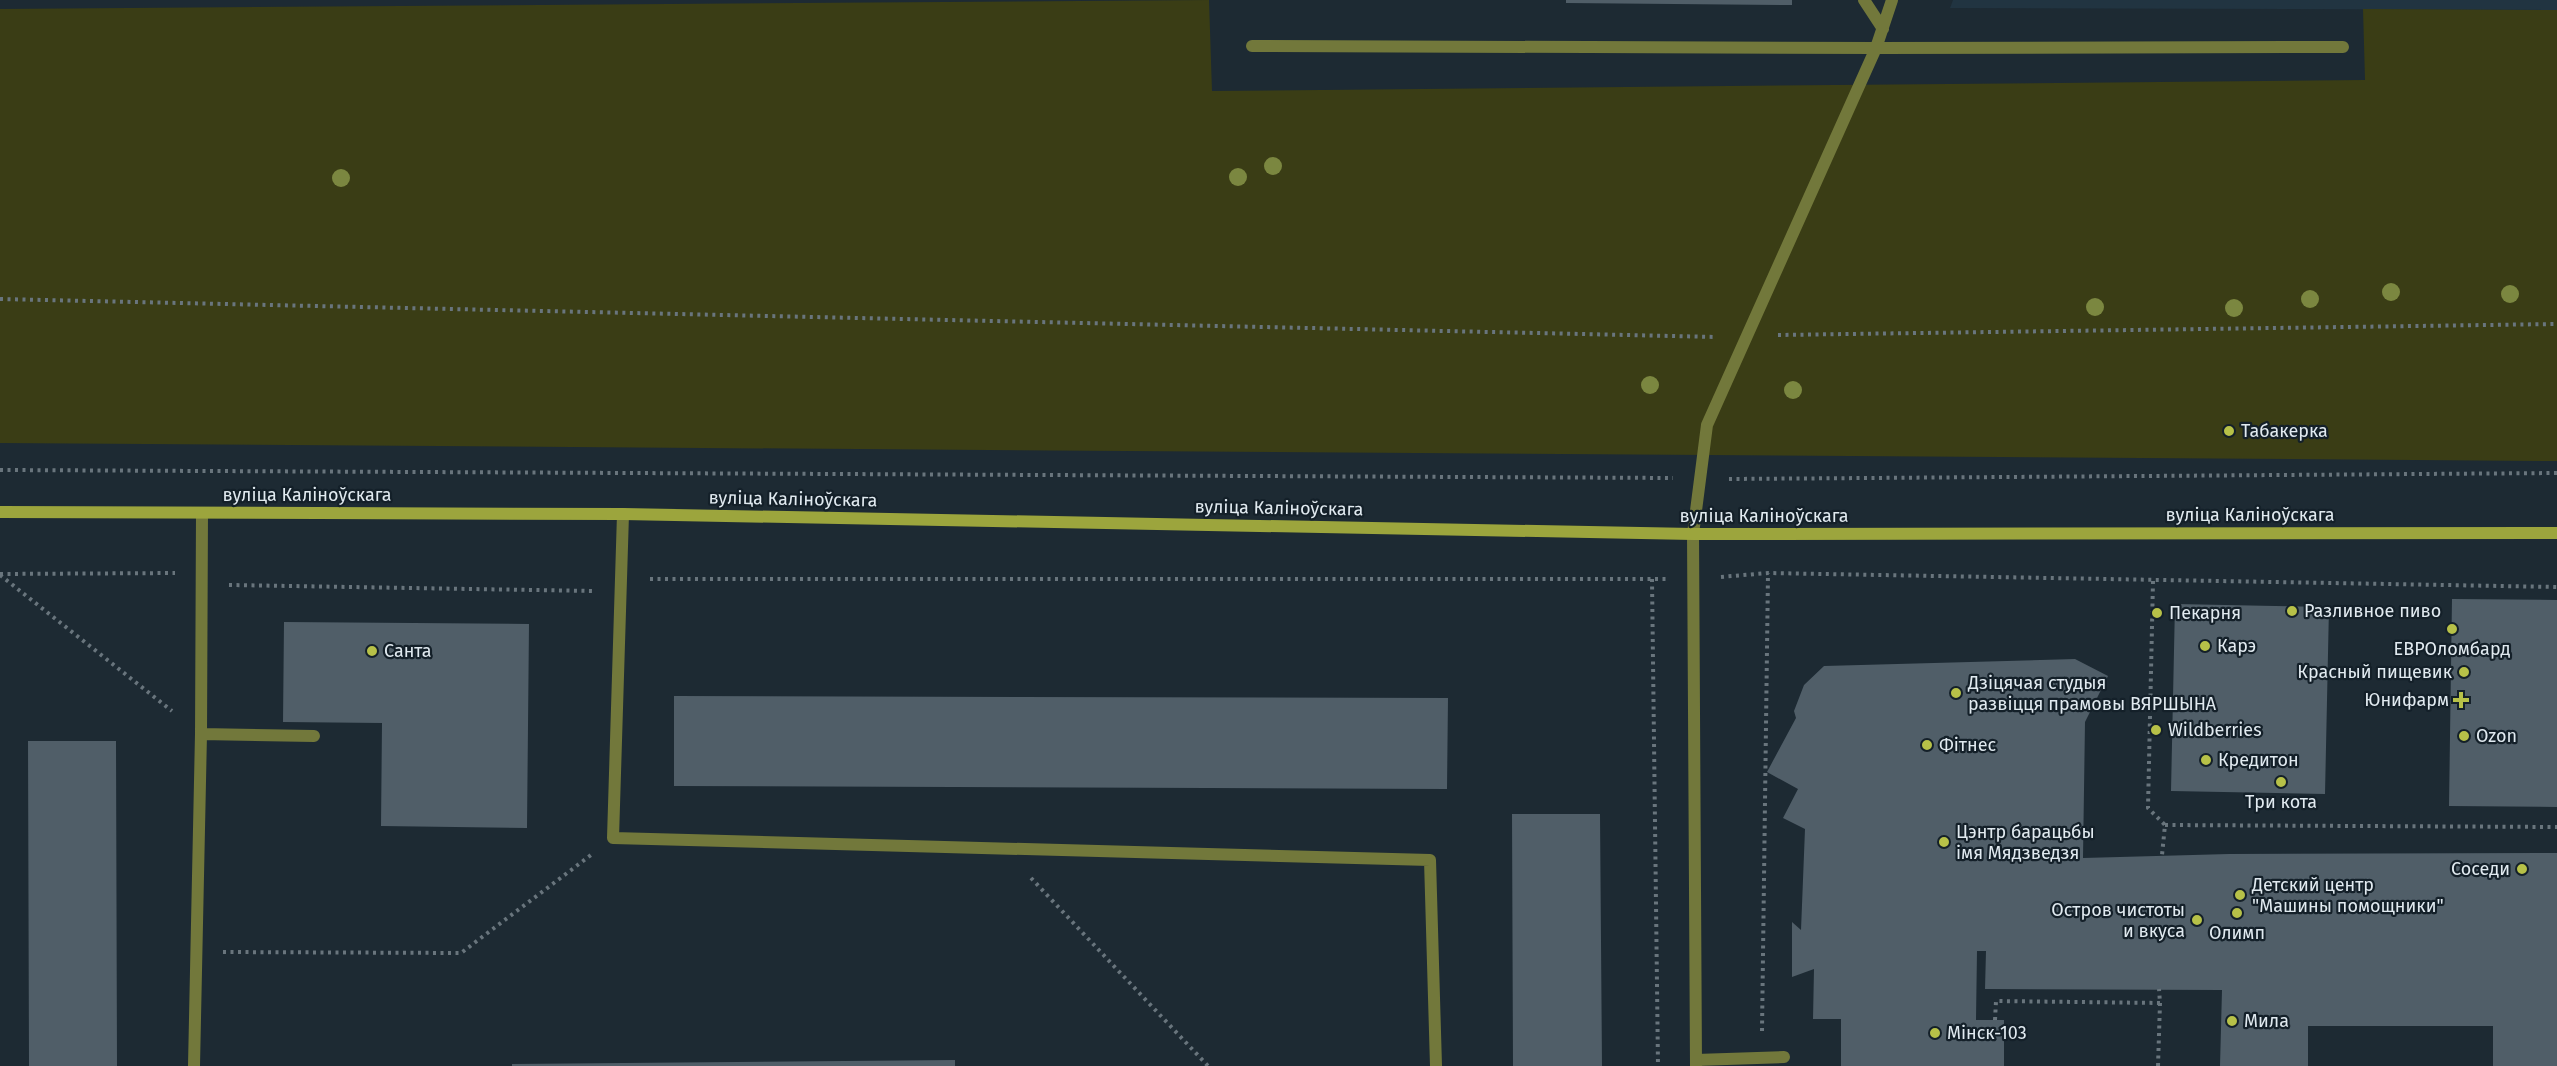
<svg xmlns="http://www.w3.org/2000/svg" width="2557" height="1066" font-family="'Fira Sans',sans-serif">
	<rect width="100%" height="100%" fill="#1d2a33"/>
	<path fill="#213441" d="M1953,0H2557V10L1950,8Z"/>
	<path fill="#3a3d15" d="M1209,0L1212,91L2365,80L2363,9L2557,10V461L0,443V9Z"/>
	<path fill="#505e68" d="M1566,0H1792V5L1566,3Z
		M2452,599L2557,600V807L2449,806Z
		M2175,604L2329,607L2325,794L2171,791Z
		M284,622L529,624L527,828L381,826L382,723L283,722Z
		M2075,659L2108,676L2085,722L2083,858L2229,854L2557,853V1066H2493V1026H2308V1066H2220L2222,990L1985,989L1986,951H1977L1976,1020H2004V1066H1841V1019H1813L1814,969L1792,977V922L1801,930L1805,829L1783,818L1798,789L1767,772L1796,718L1794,711L1804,685L1824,666Z
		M674,696L1448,698L1447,789L674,786Z
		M28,741H116L117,1066H29Z
		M1512,814H1600L1602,1066H1513Z
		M955,1060V1066H512V1064Z"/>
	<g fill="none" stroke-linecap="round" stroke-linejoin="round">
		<path stroke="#69757d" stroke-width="4" stroke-dasharray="3 4.5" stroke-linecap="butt" d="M0,299L1716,337
			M1778,335L2557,324
			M0,470L1673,478
			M1729,479L2557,473
			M0,574L175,573
			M0,575L172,711
			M1721,577L1768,573L2557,587
			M650,579H1666
			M1652,579L1658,1066
			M2153,581L2148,808L2165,825L2162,855
			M229,585L593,591
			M2165,825L2557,827
			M1031,878L1208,1066
			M223,952L461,953L591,855
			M1995,1020L1996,1001L2160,1003L2159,989
			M1762,1031L1768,573
			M2158,1066L2160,1003"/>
		<path stroke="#72783b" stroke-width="12" d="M1864,0L1883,29
			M1892,0L1876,48L2343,47
			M1252,46L1876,48L1707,425L1693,534
			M623,514L613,838L1430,860L1436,1066
			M201,734L314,736
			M1696,1060L1784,1057
			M194,1066L201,734L202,513"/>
		<path stroke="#72783b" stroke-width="12" d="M1693,534L1696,1066"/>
		<path stroke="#9ca53d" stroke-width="12" d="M0,512L623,514L1693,534L2557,533"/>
	</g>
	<g fill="#7b8740">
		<circle cx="1273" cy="166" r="9"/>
		<circle cx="1238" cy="177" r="9"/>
		<circle cx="341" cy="178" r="9"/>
		<circle cx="2391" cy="292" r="9"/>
		<circle cx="2510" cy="294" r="9"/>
		<circle cx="2310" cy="299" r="9"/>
		<circle cx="2095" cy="307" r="9"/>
		<circle cx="2234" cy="308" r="9"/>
		<circle cx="1650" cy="385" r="9"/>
		<circle cx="1793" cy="390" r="9"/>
	</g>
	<g fill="#b7c148" stroke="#142029" stroke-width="2">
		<circle cx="2229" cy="431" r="6"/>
		<circle cx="2292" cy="611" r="6"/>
		<circle cx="2157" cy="613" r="6"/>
		<circle cx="2452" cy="629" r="6"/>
		<circle cx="2205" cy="646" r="6"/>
		<circle cx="372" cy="651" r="6"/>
		<circle cx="2464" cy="672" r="6"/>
		<circle cx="1956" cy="693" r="6"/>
		<path d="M2458 691h6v6h6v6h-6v6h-6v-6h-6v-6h6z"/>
		<circle cx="2156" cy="730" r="6"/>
		<circle cx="2464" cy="736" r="6"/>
		<circle cx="1927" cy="745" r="6"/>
		<circle cx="2206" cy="760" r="6"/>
		<circle cx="2281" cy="782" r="6"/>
		<circle cx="1944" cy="842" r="6"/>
		<circle cx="2522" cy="869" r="6"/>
		<circle cx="2240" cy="895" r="6"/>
		<circle cx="2237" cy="913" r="6"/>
		<circle cx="2197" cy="920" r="6"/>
		<circle cx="2232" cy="1021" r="6"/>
		<circle cx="1935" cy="1033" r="6"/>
	</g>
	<g text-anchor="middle" stroke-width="4.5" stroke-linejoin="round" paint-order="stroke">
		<g font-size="18" fill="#e1eaf0" stroke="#142029" text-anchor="start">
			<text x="2241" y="437">Табакерка</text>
			<text x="2304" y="617">Разливное пиво</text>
			<text x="2169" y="619">Пекарня</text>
			<text x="2217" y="652">Карэ</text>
			<text x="2452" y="655" text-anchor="middle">ЕВРОломбард</text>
			<text x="384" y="657">Санта</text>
			<text x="2452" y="678" text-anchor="end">Красный пищевик</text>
			<text x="1968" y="689">Дзіцячая студыя<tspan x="1968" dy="21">развіцця прамовы ВЯРШЫНА</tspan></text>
			<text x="2449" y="706" text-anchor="end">Юнифарм</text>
			<text x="2168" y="736">Wildberries</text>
			<text x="2476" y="742">Ozon</text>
			<text x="1939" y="751">Фітнес</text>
			<text x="2218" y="766">Кредитон</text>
			<text x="2281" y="808" text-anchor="middle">Три кота</text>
			<text x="1956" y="838">Цэнтр барацьбы<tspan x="1956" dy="21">імя Мядзведзя</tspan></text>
			<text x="2510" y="875" text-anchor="end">Соседи</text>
			<text x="2252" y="891">Детский центр<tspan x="2252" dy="21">"Машины помощники"</tspan></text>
			<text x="2185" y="916" text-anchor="end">Остров чистоты<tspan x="2185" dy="21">и вкуса</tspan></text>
			<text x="2237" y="939" text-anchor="middle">Олимп</text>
			<text x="2244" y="1027">Мила</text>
			<text x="1947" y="1039">Мінск-103</text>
		</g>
		<g font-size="18" fill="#e1eaf0" stroke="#142029">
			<text x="307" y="501">вуліца Каліноўскага</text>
			<text transform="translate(793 499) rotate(1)" y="6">вуліца Каліноўскага</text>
			<text transform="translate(1279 508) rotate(1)" y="6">вуліца Каліноўскага</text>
			<text x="2250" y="521">вуліца Каліноўскага</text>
			<text x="1764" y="522">вуліца Каліноўскага</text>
		</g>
	</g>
</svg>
